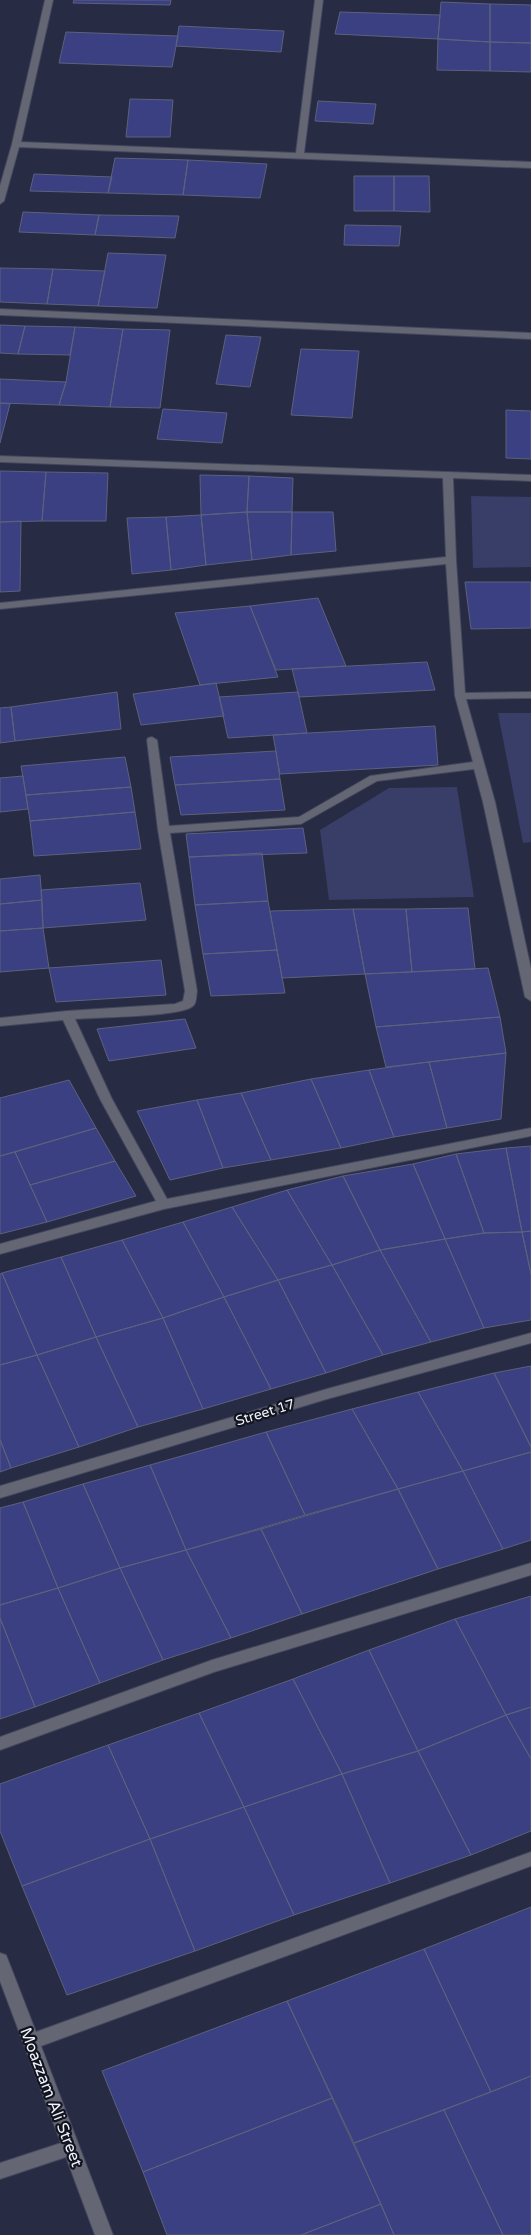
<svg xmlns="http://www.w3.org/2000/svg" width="531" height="2235" font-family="'Varela Round',sans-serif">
	<rect width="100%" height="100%" fill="#272b43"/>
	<path fill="#383e68" d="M471,496L531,497V567L473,568Z
		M498,713H531V842L523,843Z
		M457,787L474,897L329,900L320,830L389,788Z"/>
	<path fill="#3a4081" stroke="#5c617d" d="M74,0H171L170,5L73,3Z
		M441,2L490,4V42L438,39Z
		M490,4L531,5V43L490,42Z
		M340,12L440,15L438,39L335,34Z
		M179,26L284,31L281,52L176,46Z
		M66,32L178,36L172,67L59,63Z
		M438,39L490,42V71L437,70Z
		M490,42L531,43V72L490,71Z
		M130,99L173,100L170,137H126Z
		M318,101L376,104L373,124L315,121Z
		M115,158L188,160L183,195L108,193Z
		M188,160L267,164L260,198L183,195Z
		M34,174L112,177L108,193L30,191Z
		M354,176H394V211H354Z
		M394,176H429L430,212L394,211Z
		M23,212L99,215L95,235L19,232Z
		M99,215L179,216L175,238L95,235Z
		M345,225L401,226L399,246L344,245Z
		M108,253L166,255L157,308L98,306Z
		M0,268L53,269L47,304L0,302Z
		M53,269L105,271L98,306L47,304Z
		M0,325L25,326L18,354L0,353Z
		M25,326L75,327L70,355L18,354Z
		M75,327L123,329L110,407L59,405L66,382Z
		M123,329L170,330L160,408L110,407Z
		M226,335L261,337L250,387L216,384Z
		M301,349L359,351L352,418L291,415Z
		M0,379L66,382L59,405L0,403Z
		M0,403L10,404L0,443Z
		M163,409L227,413L222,443L157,439Z
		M506,410L531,411V459L506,458Z
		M0,471L46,472L42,521L0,522Z
		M46,472L108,473L106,521H42Z
		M200,475L249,476L247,512L201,515Z
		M249,476L293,478L292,512H247Z
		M247,512H292L291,555L252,560Z
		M247,512L252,560L206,565L201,515Z
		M292,512H333L336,551L291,555Z
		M201,515L206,565L171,570L166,517Z
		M166,517L171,570L132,574L127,518Z
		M21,521L20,591L0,592V522Z
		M465,582H531V628L471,629Z
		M318,598L346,666L276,670L250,606Z
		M250,606L278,677L200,685L175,613Z
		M427,662L435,690L299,697L292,669Z
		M216,683L224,716L141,725L133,694Z
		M117,692L121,729L15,741L11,707Z
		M298,692L307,733L228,738L219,697Z
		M11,707L15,741L0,743V708Z
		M435,726L438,765L280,774L273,735Z
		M276,751L280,779L175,785L170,757Z
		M125,757L131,787L26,795L21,766Z
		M23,776L28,809L0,812V778Z
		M280,779L285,810L181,815L175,785Z
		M131,787L135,812L30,821L26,795Z
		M135,812L141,849L34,856L30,821Z
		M303,828L307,853L189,857L186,834Z
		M262,853L268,901L195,905L189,857Z
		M40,875L42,900L0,904V879Z
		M140,883L146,920L43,928L41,890Z
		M42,900L43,928L0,931V904Z
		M268,901L277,950L203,954L195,905Z
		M468,908L475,969L412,972L406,909Z
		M353,909H406L412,972L365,974Z
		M353,909L365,974L282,978L270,911Z
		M43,928L49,968L0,972V931Z
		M277,950L285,993L211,996L203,954Z
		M161,960L166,995L56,1002L49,968Z
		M488,968L500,1017L376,1027L365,974Z
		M500,1017L506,1053L386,1067L376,1027Z
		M185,1019L196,1048L109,1061L97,1029Z
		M506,1053L501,1119L447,1128L429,1062Z
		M429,1062L447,1128L394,1137L369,1070Z
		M369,1070L394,1137L341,1148L311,1079Z
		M311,1079L341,1148L271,1160L241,1093Z
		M69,1080L96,1128L0,1156V1098Z
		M241,1093L271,1160L223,1168L197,1100Z
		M197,1100L223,1168L170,1180L137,1111Z
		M96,1128L115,1161L30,1185L15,1152Z
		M531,1146V1231L522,1232L506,1148Z
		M506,1148L522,1232L484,1233L456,1154Z
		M15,1152L47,1222L0,1234V1156Z
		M456,1154L484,1233L445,1239L413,1164Z
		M115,1161L136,1196L47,1222L30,1185Z
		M413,1164L445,1239L380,1250L343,1176Z
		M343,1176L380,1250L332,1265L287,1190Z
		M287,1190L332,1265L278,1280L232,1207Z
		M232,1207L278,1280L224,1297L183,1222Z
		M183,1222L224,1297L163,1318L122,1240Z
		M531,1231V1274L522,1232Z
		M522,1232L531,1274V1320L484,1328L445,1239L484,1233Z
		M445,1239L484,1328L431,1342L380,1250Z
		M122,1240L163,1318L96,1337L61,1257Z
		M380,1250L431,1342L383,1355L332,1265Z
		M61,1257L96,1337L37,1355L2,1273Z
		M332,1265L383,1355L326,1373L278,1280Z
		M2,1273L37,1355L0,1365V1274Z
		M278,1280L326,1373L271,1389L224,1297Z
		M224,1297L271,1389L203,1409L163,1318Z
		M163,1318L203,1409L138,1427L96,1337Z
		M96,1337L138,1427L79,1447L37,1355Z
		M37,1355L79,1447L11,1468L0,1439V1365Z
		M531,1366V1447L494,1373Z
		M494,1373L531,1447V1452L463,1471L418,1392Z
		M418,1392L463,1471L398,1489L352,1409Z
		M352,1409L398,1489L305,1515L266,1432Z
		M266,1432L305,1515L186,1550L150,1465Z
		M0,1440L11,1468L0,1472Z
		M531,1452V1540L503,1549L463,1471Z
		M150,1465L186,1550L120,1568L83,1484Z
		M463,1471L503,1549L438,1569L398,1489Z
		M83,1484L120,1568L58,1588L23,1502Z
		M398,1489L438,1569L302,1614L261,1529Z
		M23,1502L58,1588L0,1605V1508Z
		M261,1529L302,1614L231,1638L186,1550Z
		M186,1550L231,1638L163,1660L120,1568Z
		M120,1568L163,1660L100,1683L58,1588Z
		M58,1588L100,1683L35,1707L0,1618V1605Z
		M531,1596V1707L506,1715L455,1619Z
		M0,1618L35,1707L0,1719Z
		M455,1619L506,1715L418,1751L369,1650Z
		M369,1650L418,1751L342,1774L293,1679Z
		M293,1679L342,1774L244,1807L199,1713Z
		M531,1707V1759L506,1715Z
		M199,1713L244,1807L150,1839L108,1745Z
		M506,1715L531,1759V1831L471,1855L418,1751Z
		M108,1745L150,1839L22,1886L0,1831V1784Z
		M418,1751L471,1855L390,1883L342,1774Z
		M342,1774L390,1883L294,1915L244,1807Z
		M244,1807L294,1915L195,1951L150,1839Z
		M150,1839L195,1951L67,1995L22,1886Z
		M531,1907V2076L491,2092L424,1949Z
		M424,1949L491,2092L354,2143L287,2001Z
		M287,2001L332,2098L143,2172L102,2071Z
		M531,2076V2235H503L444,2110Z
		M332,2098L381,2204L301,2235H167L143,2172Z
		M444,2110L503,2235H394L354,2143Z
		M381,2204L394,2235H301Z"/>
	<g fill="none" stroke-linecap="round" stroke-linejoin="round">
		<g stroke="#43475d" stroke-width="2">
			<path id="minor" d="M45,0H53L21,142L296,153L315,0H323L304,153L531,162V168L19,147L4,201L0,204V186L12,144Z
				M0,309L531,333V339L0,315Z
				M0,456L531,475V481L453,478L456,560L465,693L531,692V698L466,699L495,802L531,969V1001L525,997L483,802L474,769L377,781L301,824L170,833L197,991C196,995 197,1003 193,1006C182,1017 95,1017 75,1019L112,1099L167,1199L531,1128V1136L164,1209L0,1254V1244L156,1201L100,1099L63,1020L0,1026V1018L67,1011L175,1004L183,1001L185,991L158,830L147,740L148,738L152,737L157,740L169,826L299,817L370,776L473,762L455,696L446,564L0,609V603L446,557L443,478L0,462Z
				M531,1333V1343L327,1399L0,1498V1486L327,1389Z
				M531,1563V1575L214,1672L0,1750V1737L212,1660Z
				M531,1852V1866L41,2046L113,2235H95L66,2157L0,2179V2163L61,2143L0,1981V1953L6,1955L8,1960L36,2032Z"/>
		</g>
		<use href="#minor" fill="#646673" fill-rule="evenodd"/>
	</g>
	<g text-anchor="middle" stroke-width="4.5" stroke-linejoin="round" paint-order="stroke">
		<g font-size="14" fill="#f0f3fc" stroke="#12141f">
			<text transform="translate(265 1412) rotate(-17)" y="5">Street 17</text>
		</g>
		<g font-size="16" fill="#f0f3fc" stroke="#12141f">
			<text transform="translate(52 2097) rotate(69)" y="6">Moazzam Ali Street</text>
		</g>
	</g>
</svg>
